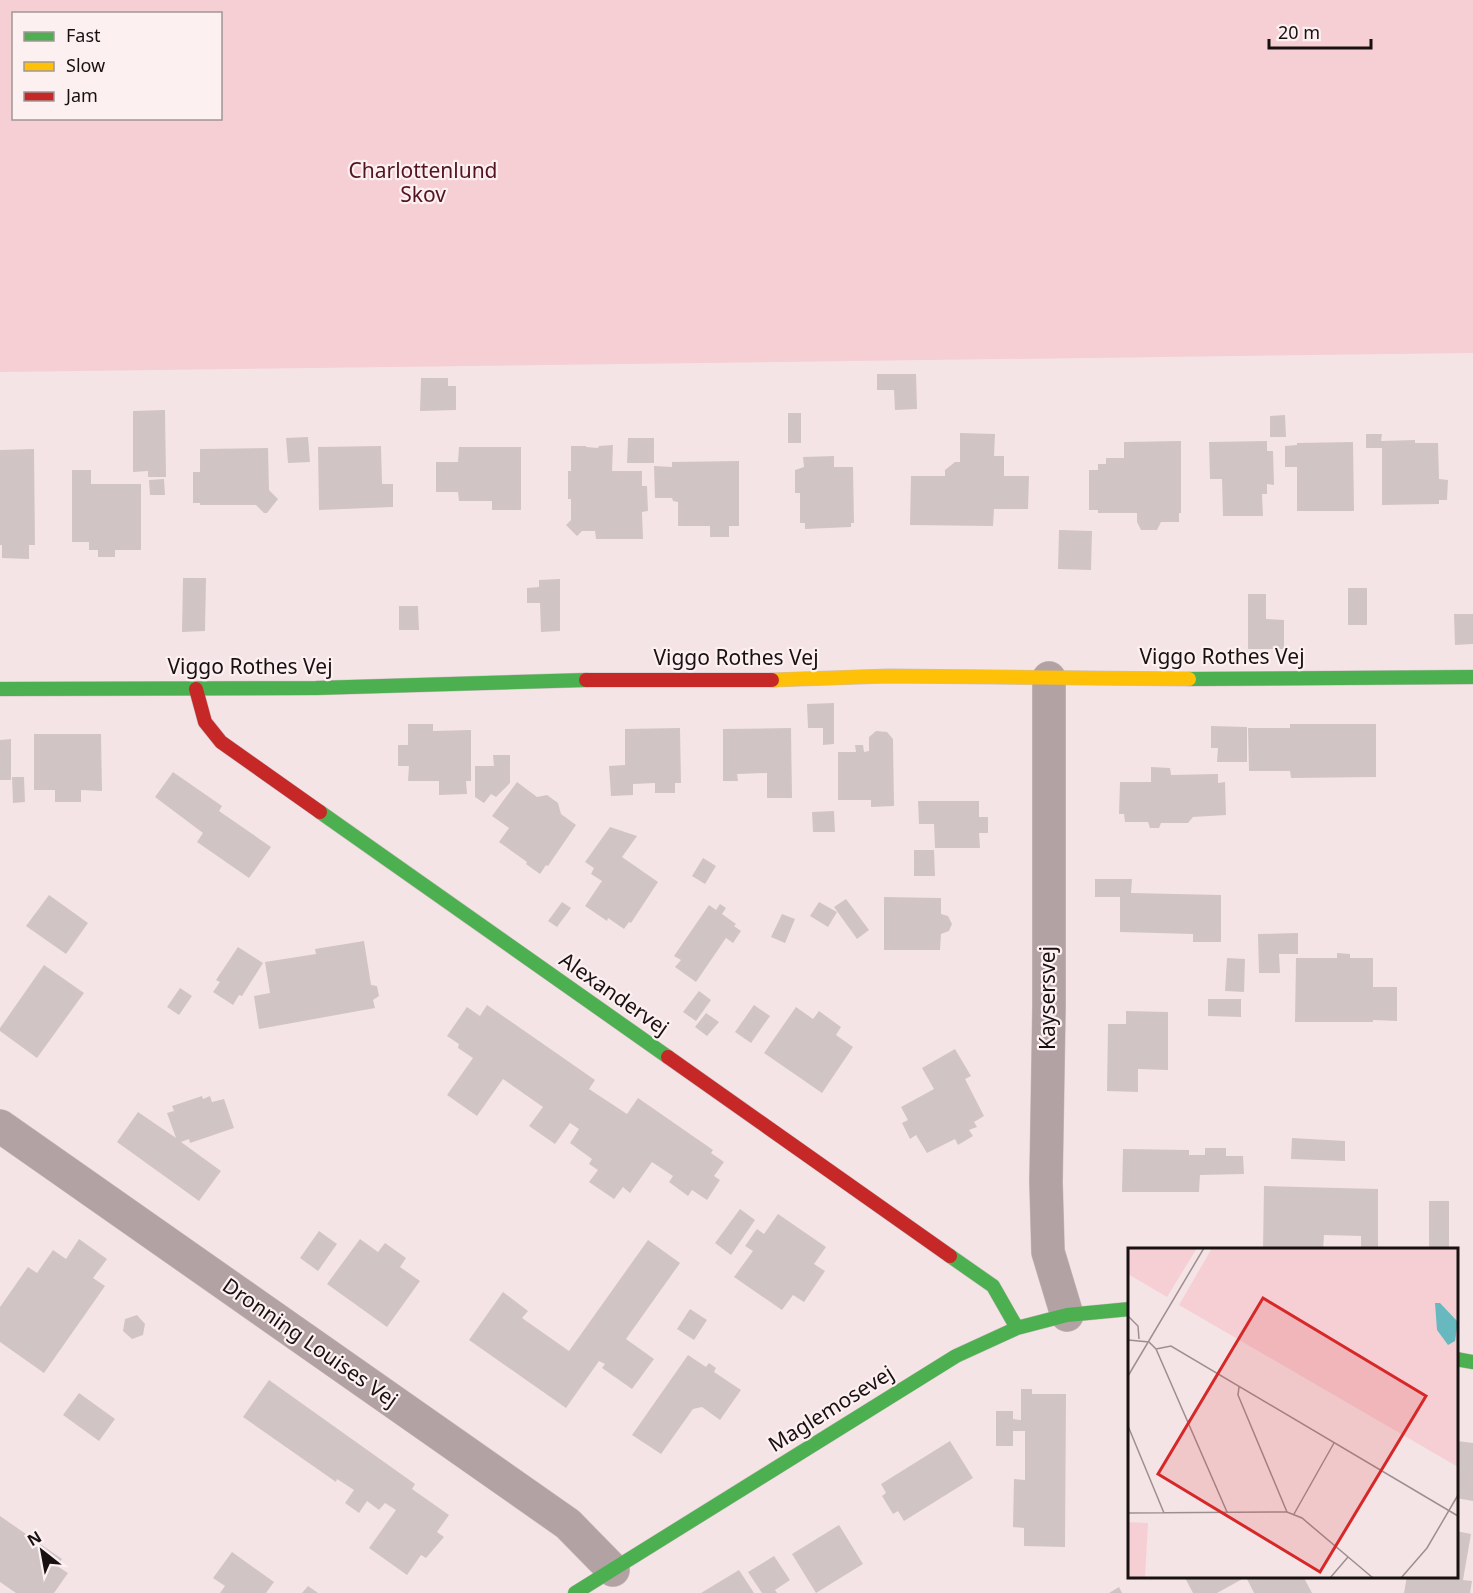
<svg xmlns="http://www.w3.org/2000/svg" width="1473" height="1593" font-family="'Noto Sans',sans-serif">
	<rect width="100%" height="100%" fill="#f5e4e6"/>
	<path fill="#f5cfd3" fill-rule="evenodd" d="M0,0H1473V353L0,372ZM14,14H220V118H14Z"/>
	<path fill="#d1c4c5" d="M877,374H916L917,409L895,410L894,390H877Z
		M421,378H448V386H456V410L420,411Z
		M165,410L166,477H148V471L133,472V411Z
		M788,413H801V443H788Z
		M1285,415L1286,437H1270V416Z
		M960,433L995,434L994,456H1004V476H1029L1028,509H994L993,526L910,525L911,476H945V470L955,462H960Z
		M1366,434H1382L1381,441L1415,440V443H1438L1439,479L1448,480L1447,500H1439V504L1382,505V448H1366Z
		M308,437L310,462L288,463L286,438Z
		M628,438H654V463H627Z
		M1181,441V513H1179V522H1161L1157,530H1141L1137,522V513H1098V510H1089V470H1098V464H1106V458H1124V442Z
		M1267,441V451H1273L1274,485L1267,484V494H1262L1263,516H1223L1222,479H1210L1209,442Z
		M1353,442L1354,511H1297V467H1285V446L1297,445V443Z
		M613,445L612,471H642V486H647L648,511L642,512L643,539H596L595,531H582L577,536L566,525L571,520V499H568V471H571V446H586V447L598,448L599,446Z
		M381,446L382,484H393V507L319,510L318,447Z
		M459,447H521V510H492V501H459L458,492H436V462H458Z
		M268,448L269,490L278,499L267,513H264L256,505H200V503H193V472H200V449Z
		M34,449L35,545H29V559L2,558V545H0V450Z
		M834,456V467H853L854,523H851V527L805,529V523H800V493H795V470L804,467L803,457Z
		M739,461V526H729V537H710V526H678V502L673,501L672,498H655L654,466L672,467V462Z
		M72,470H91V484H141V550H115V557H98V550H89V542H72Z
		M164,479L165,495H150L149,480Z
		M1059,530L1092,531L1091,570L1058,569Z
		M183,578H206L205,631L182,632Z
		M560,579V631L541,632L540,603H527V588L539,587V580Z
		M1348,588H1367V625H1348Z
		M1248,594H1266V619L1284,620V649H1248Z
		M399,606H418L419,630H399Z
		M1454,614H1473V644L1455,645Z
		M834,703V744L823,745V728H808L807,704Z
		M408,724H433V731L471,730V781H466L467,794L439,795V781H408L409,766H398V745H408Z
		M1290,724H1376V777L1291,778L1290,771H1249L1248,728H1290Z
		M1211,726L1247,727V762H1217L1218,748H1211Z
		M680,728L681,783H675V793H655V783L633,784V795L611,796L609,766L625,765V729Z
		M791,728L792,798H767V773L737,774L738,781H723V729Z
		M876,731L887,732L893,739L894,806L871,807V800H838V752H856L855,745H863L864,752L869,751V737Z
		M34,734H101L102,791L81,790V802H55V790H34Z
		M11,739V780H0V740Z
		M493,755H510V783L496,797L491,794L484,803L475,797V766H494Z
		M1151,767L1170,768L1171,775L1218,774V783L1225,782L1226,815L1193,817L1188,823H1161L1159,828H1150L1148,822H1125L1124,814H1119L1120,782H1151Z
		M173,772L222,806L219,811L271,847L249,878L197,842L203,833L155,797Z
		M12,777H24L25,802L13,803Z
		M517,782L537,797L547,795L558,803L561,814L576,825L548,866L546,865L540,874L526,864L527,862L499,842L509,828L492,816Z
		M918,801H979V817H988V833H979L980,848H935L934,824H919Z
		M834,811L835,832H813L812,812Z
		M610,827L637,836L622,857L658,882L631,923L629,922L624,929L608,918L607,921L585,906L602,881L591,874L594,868L585,862Z
		M914,850H934L935,876H914Z
		M703,858L716,866L705,884L692,876Z
		M1095,879H1132L1131,893L1221,895V942H1193V934L1120,932V897H1095Z
		M49,895L88,923L66,954L26,926Z
		M884,897L941,898V914L948,916L952,924L949,931L941,934L940,950H884Z
		M846,899L869,930L857,939L834,907Z
		M562,902L571,908L557,927L548,921Z
		M819,902L837,912L828,927L810,916Z
		M720,904L726,908L722,914L736,924L734,926L741,931L733,943L726,938L696,982L675,967L681,960L674,956L709,905L716,910Z
		M782,914L795,919L785,943L771,937Z
		M1298,933V954H1279L1280,973H1259L1258,934Z
		M364,941L371,985L377,986L379,996L373,1000L375,1008L259,1029L254,996L270,993L265,962L316,954L315,949Z
		M238,947L263,963L242,996L239,995L233,1005L213,992L220,982L216,980Z
		M1337,953L1350,954V958H1373V987H1397V1021L1373,1020V1022H1295L1296,958H1337Z
		M1227,958L1245,959L1244,992L1225,991Z
		M44,965L84,993L37,1058L0,1031V1028Z
		M180,988L192,996L179,1015L167,1007Z
		M699,991L711,1000L696,1021L683,1012Z
		M1208,999H1241V1017L1208,1016Z
		M487,1005L595,1080L589,1089L627,1114L638,1098L713,1150L711,1153L724,1162L714,1176L720,1180L707,1200L692,1190L688,1196L669,1182L673,1176L652,1162L630,1193L623,1187L614,1199L589,1182L598,1170L589,1164L592,1159L570,1143L579,1129L570,1123L555,1144L529,1126L543,1107L503,1079L477,1116L447,1095L473,1058L458,1048L459,1044L447,1036L467,1007L480,1016Z
		M754,1005L770,1016L751,1043L735,1032Z
		M796,1007L813,1019L819,1011L841,1027L836,1035L853,1047L822,1093L764,1053Z
		M1126,1011L1168,1012V1070L1138,1069V1092L1107,1091L1108,1024H1126Z
		M706,1013L719,1022L707,1036L695,1027Z
		M955,1049L971,1076L965,1079L984,1116L974,1122L977,1127L969,1130L973,1136L958,1145L955,1139L927,1153L916,1135L910,1139L902,1123L908,1120L901,1107L934,1089L922,1068Z
		M202,1096L203,1099L210,1096L212,1102L224,1099L234,1128L190,1143L189,1139L181,1142L221,1171L199,1201L117,1142L138,1112L176,1138L167,1113L174,1111L172,1106Z
		M1292,1138L1345,1141V1161L1291,1159Z
		M1205,1148H1226V1156H1243L1244,1174L1200,1175L1199,1192H1122L1123,1149L1189,1150V1155H1205Z
		M1264,1186L1378,1189V1250H1361V1236L1324,1235L1323,1250H1263Z
		M1429,1201H1449V1250H1429Z
		M740,1209L755,1220L731,1255L715,1243Z
		M778,1214L826,1247L814,1264L825,1271L804,1302L793,1295L782,1310L734,1277L753,1251L745,1246L757,1229L764,1234Z
		M319,1231L337,1244L318,1271L300,1258Z
		M79,1239L107,1259L93,1278L105,1286L44,1373L0,1342V1307L28,1267L37,1273L53,1250L66,1259Z
		M360,1239L378,1252L385,1243L406,1258L400,1267L420,1281L387,1327L327,1284Z
		M648,1240L680,1263L626,1339L654,1359L632,1389L602,1368L605,1364L599,1361L566,1408L469,1340L503,1292L528,1311L522,1318L569,1351Z
		M690,1309L707,1320L694,1340L677,1329Z
		M137,1315L145,1324L143,1335L132,1339L123,1331L125,1319Z
		M688,1355L706,1367L709,1363L716,1368L714,1372L741,1390L720,1420L702,1407L693,1409L661,1454L632,1435Z
		M269,1380L415,1484L412,1489L449,1515L437,1532L444,1537L426,1558L421,1555L407,1575L369,1548L396,1510L385,1503L379,1510L367,1501L359,1513L345,1503L354,1490L337,1479L336,1482L243,1417Z
		M1021,1389H1032V1394H1066L1065,1547L1024,1546V1528L1013,1527L1014,1479L1025,1480V1431H1013V1446H996V1411H1013V1419L1021,1420Z
		M79,1393L115,1419L99,1441L63,1415Z
		M950,1441L973,1478L904,1521L898,1511L893,1514L882,1496L886,1493L881,1484Z
		M1457,1441L1473,1443V1501L1456,1498Z
		M0,1516L62,1559L57,1566L68,1573L54,1593H16L0,1582Z
		M839,1525L863,1564L816,1593L792,1554Z
		M1456,1531L1471,1534L1463,1580L1472,1581L1470,1593H1404L1407,1576H1456Z
		M232,1552L274,1582L266,1593H220L225,1586L213,1578Z
		M774,1556L790,1580L775,1590L777,1593H762L748,1572Z
		M739,1570L754,1593H701Z
		M1184,1576H1303L1312,1593H1254L1246,1577L1217,1593H1193Z
		M308,1586L318,1593H302Z
		M1119,1587L1122,1593H1109Z"/>
	<g fill="none" stroke-linecap="round" stroke-linejoin="round">
		<g stroke="#ccbfc0" stroke-width="34">
			<path id="street" d="M1049,678V1006L1046,1182L1048,1252L1067,1315
				M0,1126L568,1524L613,1570"/>
		</g>
		<g stroke="#ccbfc0" stroke-width="15">
			<path id="fast" d="M1189,679L1473,677
				M0,689L316,688L586,680
				M320,812L668,1057
				M950,1256L993,1286L1017,1328
				M1456,1359L1473,1362
				M575,1593L956,1356L1017,1328L1067,1315L1130,1309"/>
		</g>
		<g stroke="#ccbfc0" stroke-width="15">
			<path id="slow" d="M772,680L888,676L1189,679"/>
		</g>
		<g stroke="#ccbfc0" stroke-width="15">
			<path id="jam" d="M586,680H772
				M196,689L205,722L221,742L320,812
				M668,1057L950,1256"/>
		</g>
		<use href="#street" stroke="#b3a2a4" stroke-width="33"/>
		<use href="#fast" stroke="#4caf50" stroke-width="14"/>
		<use href="#slow" stroke="#ffc107" stroke-width="14"/>
		<use href="#jam" stroke="#c62828" stroke-width="14"/>
	</g>
	<g text-anchor="middle" stroke-width="4.5" stroke-linejoin="round" paint-order="stroke">
		<g font-size="21" fill="#531321" stroke="#fcf0f1">
			<text x="423" y="178">Charlottenlund<tspan x="423" dy="24">Skov</tspan></text>
		</g>
		<g font-size="21" fill="#191011" stroke="#fcf0f1">
			<text x="1222" y="664">Viggo Rothes Vej</text>
			<text x="736" y="665">Viggo Rothes Vej</text>
			<text x="250" y="674">Viggo Rothes Vej</text>
			<text transform="translate(614 994) rotate(35)" y="7">Alexandervej</text>
			<text transform="translate(1048 998) rotate(-90)" y="7">Kaysersvej</text>
			<text transform="translate(310 1343) rotate(35)" y="7">Dronning Louises Vej</text>
			<text transform="translate(831 1409) rotate(-32)" y="7">Maglemosevej</text>
		</g>
	</g>
	<g transform="translate(1128 1248)">
		<rect width="330" height="330" fill="#f5e4e6"/>
		<path d="M0,0H69L39,49L0,26ZM84,0H330V219L51,57ZM0,274L20,275L17,330H0Z" fill="#f5cfd3"/>
		<path d="M307,55H312L330,74L327,93L320,97L309,82Z" fill="#68b9bf"/>
		<path fill="none" stroke="#9d8f91" stroke-width="1.5" d="M0,68L10,78L11,91M0,92L21,94L28,101L99,264M28,101L43,98L330,268M0,128L76,0M111,139L110,147L159,264M0,178L36,265M0,265L159,264L174,270L245,330M166,266L206,195M202,330L220,309M273,330L299,300L330,247"/>
		<path fill="#d62828" fill-opacity="0.15" stroke="#d62828" stroke-width="3" d="M135,50L298,148L192,324L30,226Z"/>
		<rect width="330" height="330" fill="none" stroke="#191011" stroke-width="3"/>
	</g>
	<rect x="12" y="12" width="210" height="108" fill="#fcf0f1" stroke="#a19697" stroke-width="1.5"/>
	<rect x="24" y="32" width="30" height="9" fill="#4caf50" stroke="#a19697" stroke-width="1.5"/>
	<text x="66" y="42" font-size="18" fill="#191011">Fast</text>
	<rect x="24" y="62" width="30" height="9" fill="#ffc107" stroke="#a19697" stroke-width="1.5"/>
	<text x="66" y="72" font-size="18" fill="#191011">Slow</text>
	<rect x="24" y="92" width="30" height="9" fill="#c62828" stroke="#a19697" stroke-width="1.5"/>
	<text x="66" y="102" font-size="18" fill="#191011">Jam</text>
	<g transform="translate(42 1551) rotate(329)" stroke="#fcf0f1" stroke-width="4.5" paint-order="stroke">
	<path d="M0-4.5L10 22L0 15L-10 22Z" fill="#191011"/>
	<text y="-9" font-size="16" font-weight="bold" text-anchor="middle" fill="#191011">N</text>
	</g>
	<path d="M1269 39v9h102v-9" fill="none" stroke="#191011" stroke-width="3"/>
	<text x="1278" y="39" font-size="18" fill="#191011" stroke="#fcf0f1" stroke-width="4.5" paint-order="stroke">20 m</text>
</svg>
